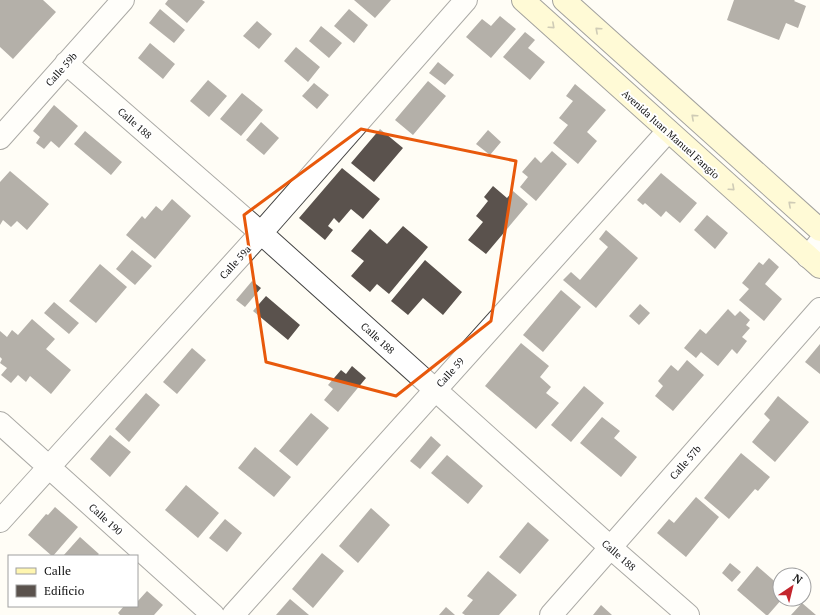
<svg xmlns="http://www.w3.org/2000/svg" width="820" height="615" font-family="'PT Serif',serif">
	<rect width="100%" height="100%" fill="#fffdf5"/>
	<path fill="#5a524d" d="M0,0H43L56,12L13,59L0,47Z
		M168,0H202L205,2L187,23L165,4Z
		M354,0H391L375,18Z
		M734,0H795L794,1L806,6L798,28L786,23L779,40L727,20Z
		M160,9L185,30L174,43L149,23Z
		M349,9L368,25L354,43L334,26Z
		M500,16L516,29L491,58L466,37L482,19L491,26Z
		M257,21L272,34L259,49L243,36Z
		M321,26L342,43L329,58L309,41Z
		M525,32L535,40L528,48L545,62L530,80L503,57Z
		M150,43L175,64L163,79L138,58Z
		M296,47L320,67L308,82L284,61Z
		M438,62L454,75L445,85L429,73Z
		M208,80L227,96L209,117L190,101Z
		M428,81L446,96L413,135L395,120Z
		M314,83L329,95L317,109L302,96Z
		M575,84L606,110L587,132L597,141L578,164L553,143L568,125L559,118L573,101L566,96Z
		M242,93L263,110L241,136L220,119Z
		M54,105L78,126L59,148L51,141L44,149L36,143L40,137L33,131Z
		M261,122L279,138L264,155L246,140Z
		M380,129L403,148L374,182L351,163Z
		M488,130L501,142L490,155L476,144Z
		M85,131L122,162L111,175L74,144Z
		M552,151L567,164L536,201L520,187L528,177L522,172L535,157L541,163Z
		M342,168L380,199L363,219L351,209L339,223L334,218L328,226L333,230L325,240L299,218Z
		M10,171L49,204L27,230L17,221L11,227L3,220L0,225V182Z
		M661,173L697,203L680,223L666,211L661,217L645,203L643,205L637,200Z
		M493,186L507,198L513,191L528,204L486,254L468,240L483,222L476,216L488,201L484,197Z
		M172,199L191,216L155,259L126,235L142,216L145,219L156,206L162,211Z
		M707,215L728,233L715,249L694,230Z
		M403,226L428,247L389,294L377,284L370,292L351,276L364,261L351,251L370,229L387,244Z
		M606,230L638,258L596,308L563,280L571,272L580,280L608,247L599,239Z
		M132,250L152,266L135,285L116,269Z
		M769,258L779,267L765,284L782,299L764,321L739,300L749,289L742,283L759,262L763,265Z
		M425,260L462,292L443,315L423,298L408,315L391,301Z
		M100,264L127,287L96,323L69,301Z
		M252,281L261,288L245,307L236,300Z
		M561,290L581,307L543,352L523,335Z
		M266,296L300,325L288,340L253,311Z
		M54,302L79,323L69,334L44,313Z
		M640,304L650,313L639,325L629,316Z
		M728,309L735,316L740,311L750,320L746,325L750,328L742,337L747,341L737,354L732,349L718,366L701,352L696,358L684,348L700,329L706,334Z
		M32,319L55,339L46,349L71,370L51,394L30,376L26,382L18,375L11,383L1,375L7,368L0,363L2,359L0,357V331L7,337L12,330L18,335Z
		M521,343L549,366L540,377L551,387L546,393L559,403L536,429L485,386Z
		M820,344V374L805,362Z
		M192,348L206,360L177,394L163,382Z
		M687,360L704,375L673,411L655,396L663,386L658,381L671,365L678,371Z
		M352,366L366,378L338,412L324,400L333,389L328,385L341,370L346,374Z
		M584,386L604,403L571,442L551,425Z
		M146,393L160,405L129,442L115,429Z
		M778,396L809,422L775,462L752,442L770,420L764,414Z
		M311,413L329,428L297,466L279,451Z
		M602,417L620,431L614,438L637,457L621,477L580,443Z
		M110,435L131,452L110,477L90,459Z
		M431,436L441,445L420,469L410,461Z
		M255,447L291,477L274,497L238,468Z
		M741,453L770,477L758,491L755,489L729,519L704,498Z
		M447,455L483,486L468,504L431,473Z
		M186,485L219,513L198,538L165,510Z
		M696,497L719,517L686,557L657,533L669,519L674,523Z
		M55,507L78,527L53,556H52L28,535L46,514L48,515Z
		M371,508L390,525L358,563L339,546Z
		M225,519L242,533L227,552L209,538Z
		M528,522L549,540L520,574L499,557Z
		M80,537L99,554L97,556H63Z
		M322,553L344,571L313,608L292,589Z
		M730,563L741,572L732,582L722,573Z
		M757,566L780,586V599H782L768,615H766L737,590Z
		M488,571L517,595L499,615H465L462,613L473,600L467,596Z
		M147,591L163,605L154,615H120L118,613L124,606H137V602Z
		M290,599L309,615H276Z
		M802,603L816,615H791Z
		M601,605L612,615H593Z
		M446,607L455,615H439Z"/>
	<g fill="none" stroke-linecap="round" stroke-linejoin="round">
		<g stroke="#444" stroke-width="24">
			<path id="street" d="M66,63L261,233L610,547L688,615
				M0,138L123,0
				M808,257L820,242
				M0,423L213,615
				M0,521L261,233L466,0
				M233,615L668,131
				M551,615L820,309"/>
		</g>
		<g stroke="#333" stroke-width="24">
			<path id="secondary" d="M523,0L820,267
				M564,0L820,230"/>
		</g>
		<use href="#street" stroke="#fff" stroke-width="22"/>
		<use href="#secondary" stroke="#fff6b0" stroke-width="22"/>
	</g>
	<defs><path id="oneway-chevron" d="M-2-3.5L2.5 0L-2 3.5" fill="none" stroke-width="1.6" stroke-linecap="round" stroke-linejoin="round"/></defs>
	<g stroke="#948f68">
		<use href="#oneway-chevron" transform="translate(552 26) rotate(42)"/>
		<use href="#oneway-chevron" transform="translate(598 30) rotate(-138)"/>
		<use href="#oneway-chevron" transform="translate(694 117) rotate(-138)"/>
		<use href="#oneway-chevron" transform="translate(732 188) rotate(42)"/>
		<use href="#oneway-chevron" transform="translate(791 204) rotate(-138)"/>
	</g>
	<path d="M0 0H820V615H0ZM361,129L516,161L491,321L396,396L266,362L244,215Z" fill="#fffdf5" fill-opacity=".55" fill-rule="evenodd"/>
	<path fill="none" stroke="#e8590c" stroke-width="3" stroke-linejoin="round" d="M361,129L516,161L491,321L396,396L266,362L244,215Z"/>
	<g text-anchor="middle" stroke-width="4" stroke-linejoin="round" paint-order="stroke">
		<g font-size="10" fill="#111" stroke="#fff">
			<text transform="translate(61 69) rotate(-48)" y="4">Calle 59b</text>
			<text transform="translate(135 123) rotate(41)" y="4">Calle 188</text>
			<text transform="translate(671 134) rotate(42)" y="4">Avenida Juan Manuel Fangio</text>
			<text transform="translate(235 262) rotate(-48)" y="4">Calle 59a</text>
			<text transform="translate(378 338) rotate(42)" y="4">Calle 188</text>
			<text transform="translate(450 372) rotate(-48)" y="4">Calle 59</text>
			<text transform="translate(685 462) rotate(-49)" y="4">Calle 57b</text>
			<text transform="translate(106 519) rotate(42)" y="4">Calle 190</text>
			<text transform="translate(619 555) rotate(41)" y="4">Calle 188</text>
		</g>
	</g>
	<rect x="8" y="555" width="130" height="52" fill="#ffffff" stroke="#a0a0a0"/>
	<rect x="16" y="568" width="20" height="6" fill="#fff6b0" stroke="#a0a0a0"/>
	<text x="44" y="575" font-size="12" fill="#111111">Calle</text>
	<rect x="16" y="585" width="20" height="12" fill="#5a524d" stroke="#a0a0a0"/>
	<text x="44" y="595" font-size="12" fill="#111111">Edificio</text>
	<g transform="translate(792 587) rotate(35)"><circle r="19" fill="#ffffff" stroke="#a0a0a0"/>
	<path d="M0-3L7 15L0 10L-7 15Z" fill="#c4262e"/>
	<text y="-6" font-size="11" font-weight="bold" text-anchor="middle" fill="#111111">N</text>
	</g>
</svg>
